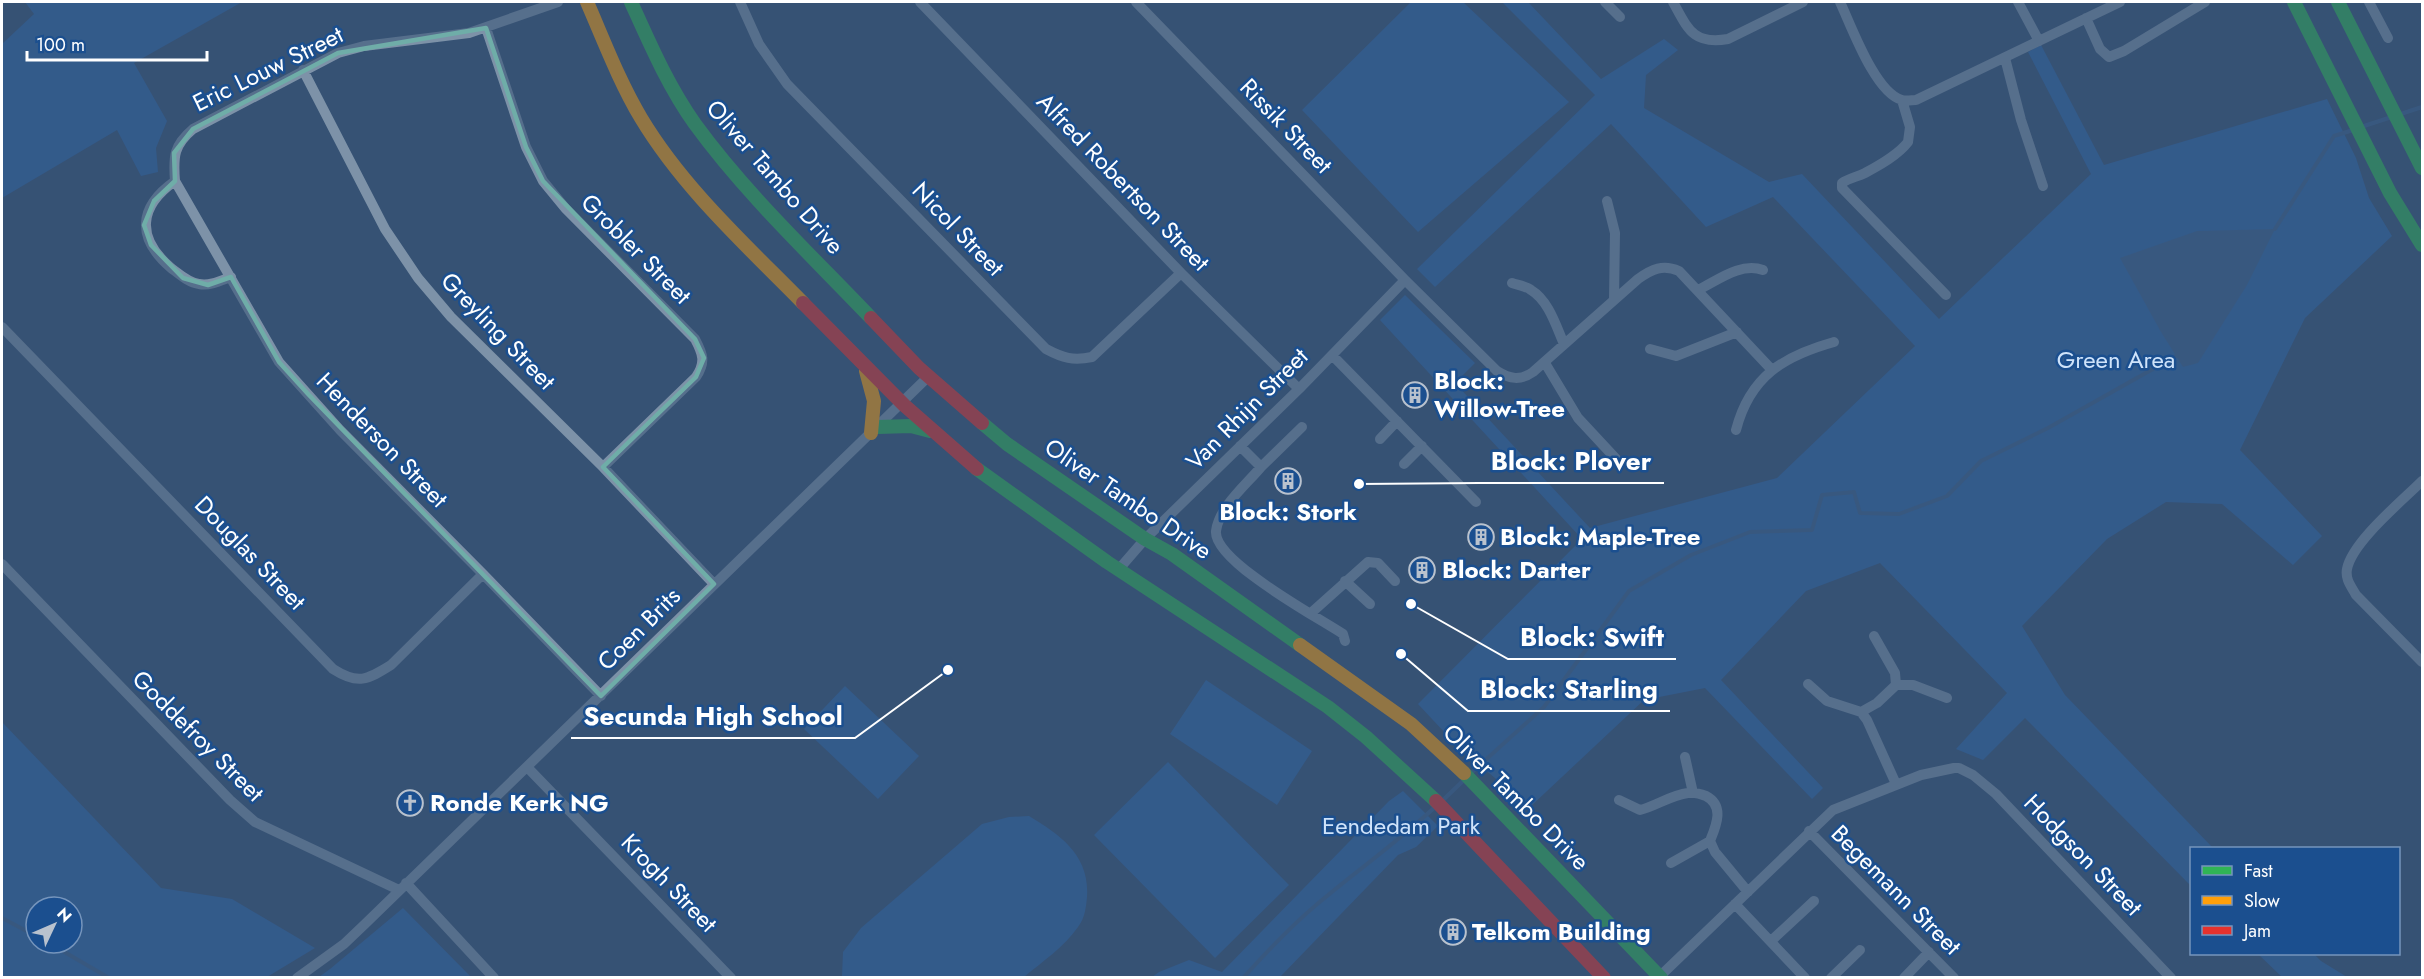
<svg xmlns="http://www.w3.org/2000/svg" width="2424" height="979" font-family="Jost,sans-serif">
	<rect width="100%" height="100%" fill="#365274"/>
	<path fill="#2f66a5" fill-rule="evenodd" d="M25,2H242L134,63L167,121L156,148L158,172L141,176L117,130L2,198V44L34,14Z
		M1411,2H1463L1569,102L1418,232L1302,110Z
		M1502,2H1528L1601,79L1664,39L1678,50L1646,75L1644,108L1769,182L1802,174L1939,319L2091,174L2028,52L2041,45L2104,165L2327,99L2356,158L2369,198L2392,236L2305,318L2240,450L2322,536L2293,565L2222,504L2166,502L2107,539L2022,626L2065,695L2213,848H2192L2191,886L2025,718L1983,760L1956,749L2007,693L1880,563L1806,591L1721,680L1823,788L1812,799L1705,688L1644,700L1530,807L1460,749L1418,704L1582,539L1380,320L1405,295L1475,363L1455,383L1590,528L1777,478L1915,346L1773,197L1706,227L1611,124L1435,287L1417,269L1595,95Z
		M1206,680L1312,751L1277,805L1170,734Z
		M845,686L919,756L878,799L804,729Z
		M2,722L161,888L232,899L315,948L267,977H2ZM36,907H72V943H36Z
		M1168,762L1289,885L1215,958L1094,835Z
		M1403,791L1438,826L1416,847L1398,855L1280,977H1152L1159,972L1189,960L1222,972L1389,801Z
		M1029,816C1061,835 1090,856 1087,897C1086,907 1085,918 1078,927C1064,947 1042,962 1024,977H842L843,952L861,928L982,824L1009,817Z
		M403,908L471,977H319L330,969Z
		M2258,954H2314L2321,961L2347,977H2282Z"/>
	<path fill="#3b618d" d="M2275,229L2247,285L2198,363L2183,367L2161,332L2120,258L2197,231Z"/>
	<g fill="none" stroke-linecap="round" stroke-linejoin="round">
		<path stroke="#3b618d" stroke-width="4" d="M2361,127L2422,107
			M2275,229L2334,136L2353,130
			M1470,774L1544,707L1629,591L1691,555L1750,532L1812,530L1822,495L1854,492L1860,513L1899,514L1947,496L1981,461L2048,428L2176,356
			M1442,801L1465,779
			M2,918L36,936
			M49,943L109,978
			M1243,978C1266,953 1289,928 1315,906C1355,872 1398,842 1436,806"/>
		<path stroke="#7d92a8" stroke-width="10" d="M558,2L469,33L364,46L338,53L193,129C174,145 173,156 175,181L279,362L340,430L483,574L601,696
			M740,2L759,44L787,84L1046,349C1063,358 1073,361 1092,357L1181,273
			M920,2L1181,273L1299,389
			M1136,2L1405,280L1497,371C1510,379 1520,381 1533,372L1638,279C1652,269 1663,264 1679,271L1772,370
			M1605,2L1620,17
			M1673,2C1688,29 1693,45 1728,39L1803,2
			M1840,2C1851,25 1875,93 1902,100C1906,101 1912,100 1916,100L2120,2
			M2018,2L2039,41
			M2369,2L2388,38
			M2086,18L2100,49L2109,57L2124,51L2205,2
			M486,28L526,147L543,181L566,209L695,339C703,354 706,362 696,377L603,467
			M2005,58L2021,120L2043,186
			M303,70L385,229L418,278L451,317L603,467L714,584
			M1902,100L1910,127L1908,142C1898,155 1880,165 1865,173C1857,177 1849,178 1842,183V188L1946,295
			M175,181C138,207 136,238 171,268C179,274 189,283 199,284C210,286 220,281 231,277
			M1607,201L1615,233L1614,300
			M1512,283C1518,285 1526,286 1531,290C1549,301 1556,326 1564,344
			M1698,290C1718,280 1741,262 1763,270
			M2,327L333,669C358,685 367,680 391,665L483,574
			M1650,349L1676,356L1737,332
			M1332,355L1476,502
			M1545,363L1578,418L1618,461
			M1736,430C1750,376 1784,356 1834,342
			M1380,439L1397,421
			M1240,446L1261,467C1246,485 1219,507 1216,531C1213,561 1319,618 1343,634L1345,641
			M1404,464L1422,446
			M1261,467L1302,427
			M2422,481C2402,501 2352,542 2347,569C2345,579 2351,586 2356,595L2422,662
			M2,564L230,800L255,822L399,890
			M1119,569L1145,539L1299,389L1405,280
			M1345,581L1370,604
			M1311,613L1368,562L1378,563L1395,581
			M1808,684L1827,701L1861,712L1867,720L1896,784
			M1896,685H1913L1947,698
			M1861,712L1877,703L1896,685L1895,673L1874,636
			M1685,757L1693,793
			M527,767L731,978
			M1619,800L1640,810C1656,806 1671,795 1688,793C1693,792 1701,794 1706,796C1725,806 1716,826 1710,841L1715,852L1748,892
			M1809,831L1954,978
			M1671,863L1710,841
			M406,883L494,978
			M1735,904L1805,978
			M1771,941L1814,901
			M297,978L344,944L365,924L929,376
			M1658,978L1833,810L1921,775L1954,768H1959L1973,775L1996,794L2171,978
			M1831,978L1860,950
			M1904,978L1929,952"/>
		<path stroke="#30b455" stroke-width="14" d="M631,2C650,44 668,86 695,124C746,194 811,255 871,318
			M2294,2L2390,193L2422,245
			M2338,2L2422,168
			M982,423L1007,444L1145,539L1172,554L1300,645
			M877,427L911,426L930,431
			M977,469L1107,562L1328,707L1366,737L1436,801
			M1464,773L1661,978"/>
		<path stroke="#ff9f0a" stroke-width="14" d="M587,2C604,41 619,81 641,118C683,188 746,245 803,303
			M866,371L874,401L871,433
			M1300,645L1411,724L1464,773"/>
		<path stroke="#e5322d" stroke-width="14" d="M803,303L904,405L977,469
			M871,318L919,368L982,423
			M1436,801L1604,978"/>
	</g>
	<path d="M0 0H2424V979H0ZM486,28L526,147L543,181L695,339L704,358L696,377L603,467L714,584L601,696L309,395L279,362L231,277L208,285L183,278L151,245L144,225L154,201L175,181L174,153L193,129L338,53Z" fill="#365274" fill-opacity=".55" fill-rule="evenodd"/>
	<path fill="none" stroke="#6fada8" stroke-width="4.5" stroke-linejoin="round" d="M486,28L526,147L543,181L695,339L704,358L696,377L603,467L714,584L601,696L309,395L279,362L231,277L208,285L183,278L151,245L144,225L154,201L175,181L174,153L193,129L338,53Z"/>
	<defs>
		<g id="building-ring" transform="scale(1.35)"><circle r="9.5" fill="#1b4f8f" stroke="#b9c2ce" stroke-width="1.5"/><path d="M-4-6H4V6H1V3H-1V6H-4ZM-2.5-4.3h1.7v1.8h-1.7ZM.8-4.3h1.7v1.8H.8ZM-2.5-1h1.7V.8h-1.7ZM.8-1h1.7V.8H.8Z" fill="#b9c2ce"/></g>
		<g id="church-ring" transform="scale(1.35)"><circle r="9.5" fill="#1b4f8f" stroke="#b9c2ce" stroke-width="1.5"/><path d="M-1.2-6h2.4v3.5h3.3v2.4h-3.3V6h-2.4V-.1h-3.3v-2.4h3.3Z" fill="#b9c2ce"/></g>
	</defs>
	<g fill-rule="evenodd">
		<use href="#building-ring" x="1415" y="395"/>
		<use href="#building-ring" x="1288" y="481"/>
		<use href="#building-ring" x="1481" y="537"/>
		<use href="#building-ring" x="1422" y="570"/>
		<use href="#church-ring" x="410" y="803"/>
		<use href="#building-ring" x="1453" y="932"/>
	</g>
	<g text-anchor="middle" stroke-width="5" stroke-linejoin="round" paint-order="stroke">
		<g font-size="24" fill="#fff" stroke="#1b4f8f">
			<text transform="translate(268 69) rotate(-26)" y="8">Eric Louw Street</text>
			<text transform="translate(1286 126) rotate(46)" y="8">Rissik Street</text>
			<text transform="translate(775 177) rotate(49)" y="8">Oliver Tambo Drive</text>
			<text transform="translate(1123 182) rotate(46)" y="8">Alfred Robertson Street</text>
			<text transform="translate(958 229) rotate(46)" y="8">Nicol Street</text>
			<text transform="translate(636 249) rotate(45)" y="8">Grobler Street</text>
			<text transform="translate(498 331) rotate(46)" y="8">Greyling Street</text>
			<text transform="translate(1247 409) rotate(-45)" y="8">Van Rhijn Street</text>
			<text transform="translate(382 440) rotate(46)" y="8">Henderson Street</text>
			<text transform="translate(1128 499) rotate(34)" y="8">Oliver Tambo Drive</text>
			<text transform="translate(250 553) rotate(46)" y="8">Douglas Street</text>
			<text transform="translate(639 629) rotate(-45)" y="8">Coen Brits</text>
			<text transform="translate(198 736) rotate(45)" y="8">Goddefroy Street</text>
			<text transform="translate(1516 797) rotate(45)" y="8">Oliver Tambo Drive</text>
			<text transform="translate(2083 855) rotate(46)" y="8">Hodgson Street</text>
			<text transform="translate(669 883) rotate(46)" y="8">Krogh Street</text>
			<text transform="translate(1896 890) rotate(45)" y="8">Begemann Street</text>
		</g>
		<g font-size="24" fill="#cfe3fa" stroke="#1b4f8f">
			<text x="2116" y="368">Green Area</text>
			<text x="1401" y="834">Eendedam Park</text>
		</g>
		<g font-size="24" font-weight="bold" fill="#fff" stroke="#1b4f8f" text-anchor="start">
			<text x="1434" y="389">Block:<tspan x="1434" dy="28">Willow-Tree</tspan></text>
			<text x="1288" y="520" text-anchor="middle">Block: Stork</text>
			<text x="1500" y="545">Block: Maple-Tree</text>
			<text x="1442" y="578">Block: Darter</text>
			<text x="430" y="811">Ronde Kerk NG</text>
			<text x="1472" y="940">Telkom Building</text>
		</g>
	</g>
	<path fill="none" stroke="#fff" stroke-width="2" d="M1359 484L1479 483H1664M1411 604L1508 659H1676M1401 654L1468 711H1670M948 670L855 738H571"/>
	<g fill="#fff" stroke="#1b4f8f" stroke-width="2">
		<circle cx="1359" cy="484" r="6"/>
		<circle cx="1411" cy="604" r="6"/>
		<circle cx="1401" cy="654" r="6"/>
		<circle cx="948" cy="670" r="6"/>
	</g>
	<g font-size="26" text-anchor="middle" font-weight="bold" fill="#fff" stroke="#1b4f8f" stroke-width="5" stroke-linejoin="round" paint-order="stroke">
		<text x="1571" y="470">Block: Plover</text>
		<text x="1592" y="646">Block: Swift</text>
		<text x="1569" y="698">Block: Starling</text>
		<text x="713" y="725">Secunda High School</text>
	</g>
	<rect width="2424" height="979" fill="none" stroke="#ffffff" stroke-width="6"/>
	<rect x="2190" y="847" width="210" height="108" fill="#1b4f8f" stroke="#7695bc" stroke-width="1.5"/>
	<rect x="2202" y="866" width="30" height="9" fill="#30b455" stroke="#7695bc" stroke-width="1.5"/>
	<text x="2244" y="877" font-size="18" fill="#ffffff">Fast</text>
	<rect x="2202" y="896" width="30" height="9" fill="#ff9f0a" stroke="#7695bc" stroke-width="1.5"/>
	<text x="2244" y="907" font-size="18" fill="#ffffff">Slow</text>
	<rect x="2202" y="926" width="30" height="9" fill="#e5322d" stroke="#7695bc" stroke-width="1.5"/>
	<text x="2244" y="937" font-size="18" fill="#ffffff">Jam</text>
	<g transform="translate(54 925) rotate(46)"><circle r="28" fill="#1b4f8f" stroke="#7695bc" stroke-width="1.5"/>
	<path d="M0-4.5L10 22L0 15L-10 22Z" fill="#b9c2ce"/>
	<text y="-9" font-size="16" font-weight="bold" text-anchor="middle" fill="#ffffff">N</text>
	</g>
	<path d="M27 51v9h180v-9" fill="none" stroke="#ffffff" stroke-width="3"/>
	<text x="36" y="51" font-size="18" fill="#ffffff" stroke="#1b4f8f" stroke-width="4.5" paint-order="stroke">100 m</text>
</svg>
